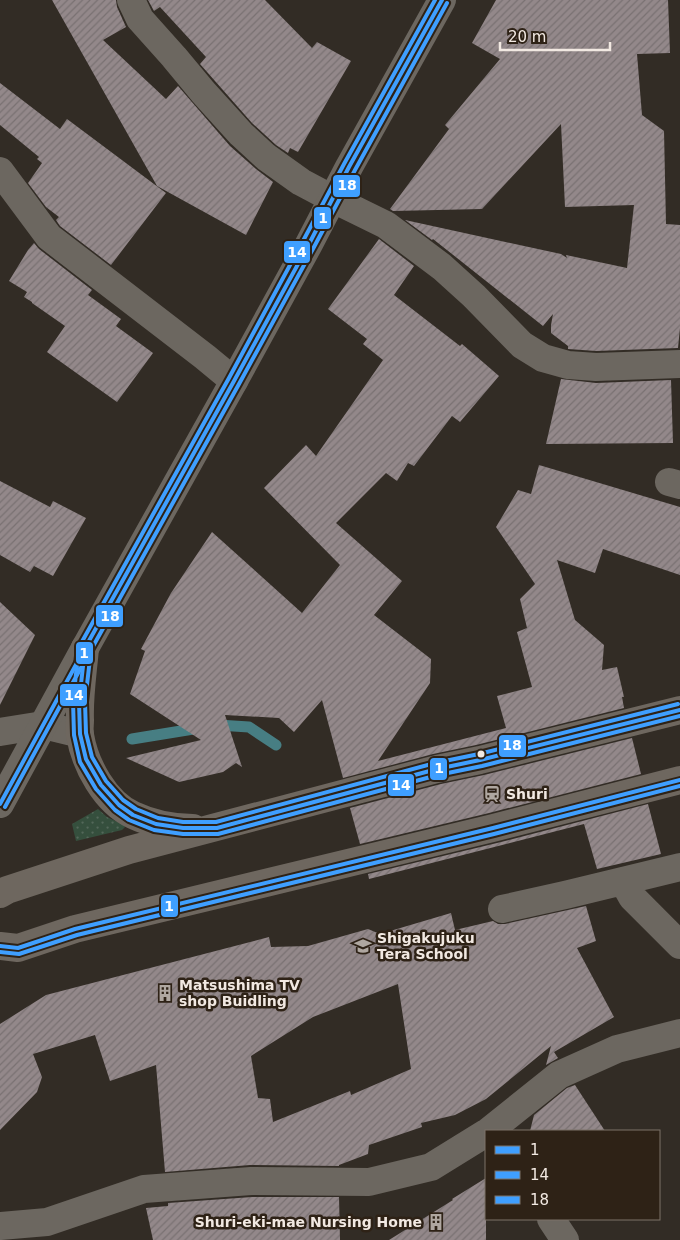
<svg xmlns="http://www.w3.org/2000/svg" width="680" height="1240" font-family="'DejaVu Sans',sans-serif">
	<defs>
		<pattern id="green-dots" width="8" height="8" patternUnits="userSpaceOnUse" patternTransform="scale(1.25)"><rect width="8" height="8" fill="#354f3d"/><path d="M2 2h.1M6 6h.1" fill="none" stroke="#536859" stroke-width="1.8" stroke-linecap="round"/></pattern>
		<pattern id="building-hatch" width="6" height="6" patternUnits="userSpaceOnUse" patternTransform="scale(1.25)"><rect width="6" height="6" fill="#93888a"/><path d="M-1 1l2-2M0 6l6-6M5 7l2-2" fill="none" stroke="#797172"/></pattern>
	</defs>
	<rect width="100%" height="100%" fill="#322c25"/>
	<path fill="url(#green-dots)" d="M98,809L107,817L124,825L125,827L122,830L76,841L72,824Z"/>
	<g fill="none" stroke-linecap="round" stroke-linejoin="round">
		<path stroke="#477e83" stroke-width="11" d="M132,739L218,725L249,727L276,745"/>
	</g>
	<path fill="url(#building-hatch)" fill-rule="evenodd" d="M52,0H116L117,7L126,27L103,40L166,99L178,86L230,146L256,169L273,182L246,235L157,186Z
		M148,0H265L312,48L317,42L351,61L298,152L290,148L288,153L276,145L252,123L200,64L206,57L160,7L154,11Z
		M496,0H668L670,53L637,54L642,115L664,131L666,224L680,225V328L678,348L596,351L568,349V346L551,333V325L553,314L543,326L433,239L432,240L405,220L561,254L567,258L566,255L627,268L634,205L565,207L561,124L482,209L393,211L390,209L449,129L445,125L500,59L472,43Z
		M0,83L60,129L67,119L166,193L111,265L60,226L56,220L59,217L46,207L28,183L42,163L37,159L39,157L0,125Z
		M379,239L414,266L394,295L460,346L462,344L499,376L460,422L452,416L414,466L408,463L397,481L386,473L336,523L402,581L374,615L431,659L430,683L378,761L506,728L497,696L532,687L517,632L527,628L520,599L535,584L496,527L518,490L531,494L539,465L680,507V575L603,549L595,573L557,560L575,620L604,645L602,670L617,667L624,697H622L624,708L476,745L433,754L343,778L322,700L294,732L279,718L225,715L242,767L236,763L223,772L179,782L126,758L201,740L130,694L145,651L141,649L171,593L212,532L302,613L340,565L264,488L306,445L316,456L383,360L363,344L367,339L328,309Z
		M34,243L39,249L92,290L88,295L121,319L116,326L153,353L117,402L47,352L65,326L32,303V302L24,297L27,292L9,281L28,250Z
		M561,379L596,383L671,380L673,443L546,444Z
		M0,481L50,507L53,501L86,518L53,576L34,566L30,572L0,555Z
		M0,602L35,635L0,705Z
		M632,738L641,774L489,813L360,844L350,808L441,784L484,775Z
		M648,804L661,854L597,869L584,824L369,879L368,874L497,843Z
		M586,906L596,941L577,948L614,1017L554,1052L558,1058L546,1065L551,1046L486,1099L455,1115L421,1123L422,1127L369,1145L368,1154L339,1165V1166L250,1165L165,1172L156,1065L110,1081L95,1035L33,1054L42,1077L37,1092L0,1130V1024L46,995L269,937L271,947L308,946L368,929L380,934L451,913L455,930L493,921L498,924H505ZM398,984L411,1069L351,1095L350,1091L273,1122L270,1099L258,1098L251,1056L313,1017Z
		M575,1085L605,1131H530L534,1115L567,1088Z
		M486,1178V1240H389L453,1200L452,1199Z
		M252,1197H339L340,1240H153L146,1208L168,1206V1203Z"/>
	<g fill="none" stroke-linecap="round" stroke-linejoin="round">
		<path stroke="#6c6760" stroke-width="28" d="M131,0L140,19L174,57L203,92L241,134L266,157L301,182L333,199L386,225L442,267L474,296L522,345L543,358L568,365L596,367L680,364
			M0,171L49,237L205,357L234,381
			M669,482L680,485
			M0,732L43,725L80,734
			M623,881L632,897L680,945
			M502,909L565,895L680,867
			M489,1131L559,1075L617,1049L680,1033
			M551,1219L565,1240
			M0,1226L47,1222L144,1189L251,1181L369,1182L431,1167L486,1133"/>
		<path stroke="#6c6760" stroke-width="28" d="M0,804L85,648L234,381L309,244L349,167L442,0"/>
		<path stroke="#6e675f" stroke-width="28" d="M85,648C83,672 79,696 80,720C80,725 79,730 80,735C85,765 105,802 133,815C152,824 173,828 193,828
			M0,894L7,890L129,850L437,769L480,760L680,710
			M0,946L18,948L75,929L493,828L680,780"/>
		<g stroke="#2e2216" stroke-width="8">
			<path id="bus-1" d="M442,0L349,167L309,244L234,381L85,648L79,702L80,734L86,759L101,785L119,805L133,815L156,824L183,828H217L437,769L480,760L680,710
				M0,804L78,661
				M0,946L18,948L75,929L493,828L680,780"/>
		</g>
		<g stroke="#2e2216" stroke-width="8">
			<path id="bus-2" d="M435,0L344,164L303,241L229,378L79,647L73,701L74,735L80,762L96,789L115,810L129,820L154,830L183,834H218L438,775L482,766L680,716
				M5,807L83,664
				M0,952L19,954L77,935L494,834L680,786"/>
		</g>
		<g stroke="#2e2216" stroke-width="8">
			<path id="bus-3" d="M447,3L355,170L314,247L239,384L91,650L85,702L86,733L92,757L106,781L123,800L136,809L158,818L183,822H216L435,763L479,754L678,704"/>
		</g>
		<use href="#bus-1" stroke="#3f9fff" stroke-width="4"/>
		<use href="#bus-2" stroke="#3f9fff" stroke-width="4"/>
		<use href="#bus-3" stroke="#3f9fff" stroke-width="4"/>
	</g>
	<defs>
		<g id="station-bare" transform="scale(1.35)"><path d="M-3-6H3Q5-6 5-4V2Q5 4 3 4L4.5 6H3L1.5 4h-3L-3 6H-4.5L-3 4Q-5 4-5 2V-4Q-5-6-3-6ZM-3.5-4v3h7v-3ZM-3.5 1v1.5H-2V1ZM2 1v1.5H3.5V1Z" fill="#afa7a0" stroke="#2e2216" stroke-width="2.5" paint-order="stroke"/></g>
		<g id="school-bare" transform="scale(1.35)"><path d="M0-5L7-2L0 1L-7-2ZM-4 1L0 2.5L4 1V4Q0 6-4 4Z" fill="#afa7a0" stroke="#2e2216" stroke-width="2.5" paint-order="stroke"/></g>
		<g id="building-bare" transform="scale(1.35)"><path d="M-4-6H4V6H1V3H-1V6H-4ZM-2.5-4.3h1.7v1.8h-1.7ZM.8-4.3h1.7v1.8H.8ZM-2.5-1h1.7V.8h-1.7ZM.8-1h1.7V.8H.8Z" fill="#afa7a0" stroke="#2e2216" stroke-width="2.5" paint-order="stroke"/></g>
	</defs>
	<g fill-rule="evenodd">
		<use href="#station-bare" x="492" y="794"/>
		<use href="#school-bare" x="363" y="946"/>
		<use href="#building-bare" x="165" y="993"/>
		<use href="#building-bare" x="436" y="1222"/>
	</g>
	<circle fill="#f2e9e2" stroke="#2e2216" stroke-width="2" cx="481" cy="754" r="4.5"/>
	<g text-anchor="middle" stroke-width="5" stroke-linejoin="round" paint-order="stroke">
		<g font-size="14" font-weight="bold" fill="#f2e9e2" stroke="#2e2216" text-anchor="start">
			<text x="506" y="799">Shuri</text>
			<text x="377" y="943">Shigakujuku<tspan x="377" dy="16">Tera School</tspan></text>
			<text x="179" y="990">Matsushima TV<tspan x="179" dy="16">shop Buidling</tspan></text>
			<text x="422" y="1227" text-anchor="end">Shuri-eki-mae Nursing Home</text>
		</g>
	</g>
	<g stroke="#2e2216" stroke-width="2">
		<rect x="332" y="174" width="29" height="24" rx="5" fill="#3f9fff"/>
		<rect x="313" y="206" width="19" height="24" rx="5" fill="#3f9fff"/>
		<rect x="283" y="240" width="28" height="24" rx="5" fill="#3f9fff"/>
		<rect x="95" y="604" width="29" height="24" rx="5" fill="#3f9fff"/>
		<rect x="75" y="641" width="19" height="24" rx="5" fill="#3f9fff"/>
		<rect x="59" y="683" width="29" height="24" rx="5" fill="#3f9fff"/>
		<rect x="498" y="734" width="29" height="24" rx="5" fill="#3f9fff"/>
		<rect x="429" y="757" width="19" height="24" rx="5" fill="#3f9fff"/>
		<rect x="387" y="773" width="28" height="24" rx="5" fill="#3f9fff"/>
		<rect x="160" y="894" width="19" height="24" rx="5" fill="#3f9fff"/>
	</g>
	<g font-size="14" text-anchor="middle" font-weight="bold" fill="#fff">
		<text x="347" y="190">18</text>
		<text x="323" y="223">1</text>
		<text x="297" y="257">14</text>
		<text x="110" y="621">18</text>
		<text x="84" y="658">1</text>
		<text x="74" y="700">14</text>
		<text x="512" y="750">18</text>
		<text x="439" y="773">1</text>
		<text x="401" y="790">14</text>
		<text x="169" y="911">1</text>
	</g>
	<rect x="485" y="1130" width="175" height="90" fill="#2e2216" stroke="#7c7268"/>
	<rect x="495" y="1146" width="25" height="8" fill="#3f9fff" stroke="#7c7268"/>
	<text x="530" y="1155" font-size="15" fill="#f2e9e2">1</text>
	<rect x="495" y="1171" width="25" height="8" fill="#3f9fff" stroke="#7c7268"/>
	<text x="530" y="1180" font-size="15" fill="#f2e9e2">14</text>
	<rect x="495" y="1196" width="25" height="8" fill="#3f9fff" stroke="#7c7268"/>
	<text x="530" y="1205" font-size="15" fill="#f2e9e2">18</text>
	<path d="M500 42v8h110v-8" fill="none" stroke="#f2e9e2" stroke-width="2.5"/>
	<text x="508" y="42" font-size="15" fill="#f2e9e2" stroke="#2e2216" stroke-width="4" paint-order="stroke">20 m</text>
</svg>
